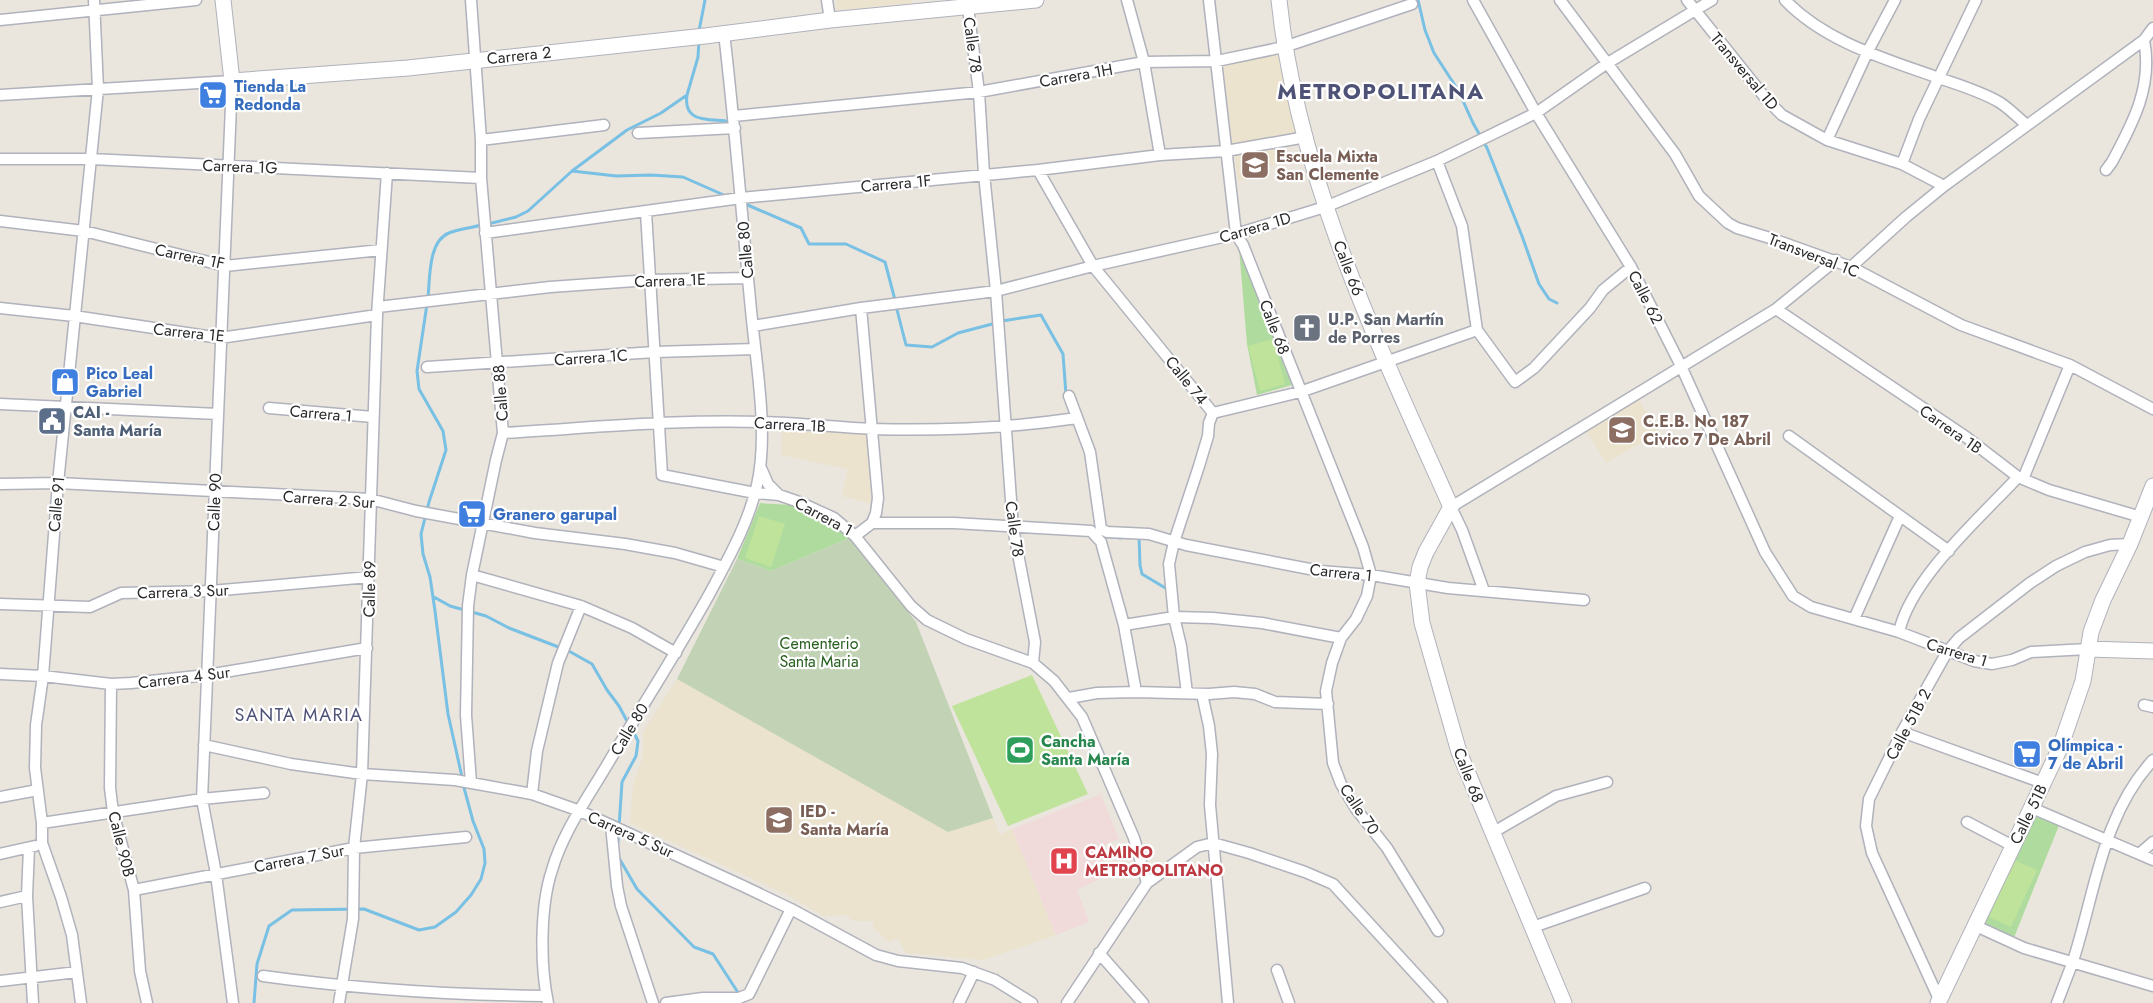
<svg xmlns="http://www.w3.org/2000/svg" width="2153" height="1003" font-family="Jost,sans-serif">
	<rect width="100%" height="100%" fill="#eae5dd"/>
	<path fill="#ebe3cd" d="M836,0H912V3L837,10Z
		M1279,53L1301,131L1232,146L1222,65Z
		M1278,148L1282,164L1268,166L1269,175L1238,181L1234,155Z
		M1637,397L1659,432L1606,463L1585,428Z
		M783,426L867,431L872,504L842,496L848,469L781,455Z
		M677,679L948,832L993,818L1000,835L1012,829L1056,935L983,960L906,953L898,938L889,942L873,927V921H853L846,915L824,916L788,895L630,823L633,785L643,757V732Z"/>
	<path fill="#f0dbda" d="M1101,794L1119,839L1098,848L1108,875L1077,890L1089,922L1056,935L1012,829Z"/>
	<path fill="#afdc9e" d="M1239,248L1292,385L1257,395L1247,344Z
		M760,503L792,505L822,516L850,538L771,571L737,559Z
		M2033,812L2060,823L2013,940L1981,925Z"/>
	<path fill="#c2d3b5" d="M850,538L916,622L993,818L948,832L677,679L737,559L771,571Z"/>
	<path fill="#bfe39a" d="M1273,339L1285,384L1260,391L1248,346Z
		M759,516L785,524L771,567L745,558Z
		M1032,675L1088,794L1008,826L952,706Z
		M2014,860L2037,870L2011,927L1989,917Z"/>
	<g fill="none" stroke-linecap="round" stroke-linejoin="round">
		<path stroke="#78c0e4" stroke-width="3" d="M1418,0L1425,30L1434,53L1458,90L1473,123L1487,148L1522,236L1539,284L1549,299L1557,303
			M699,31L705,0
			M687,95C683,122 706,119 726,121
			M572,171L616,176L651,175L683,177L726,196
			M743,203L801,228L809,244H846L885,262L895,300
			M488,224L516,217L528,211L572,171L627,130L661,113L687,95L698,57L699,40
			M428,297C430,279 428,241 449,233C459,229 471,228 481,225
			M427,304L417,371L419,389L443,431L446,450L429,502L421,534L423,554L430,577L435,611L448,714L462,777
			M896,306L906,345L932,347L958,333L996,323
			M1002,321L1041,315L1063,354L1066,395
			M1101,536L1121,538
			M1139,537L1140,565L1142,574L1167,589
			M434,597L450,606L486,616L509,628L561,648
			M567,650L592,664L607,690L619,706L628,723
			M618,842L622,782L636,756L637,749L638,741L632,729
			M619,858L637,889L694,947L713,954L739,994
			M254,1003L257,964L269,926L292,910L364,909L419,930L435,927L456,912L471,895L481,879L485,863L484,849L473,821L463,784"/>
		<g stroke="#b0b2bc" stroke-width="13">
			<path id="street" d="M471,0L481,140V178L503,433L496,460L472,575L468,606L466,715L471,783
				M827,0L830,20
				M967,0L979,92L984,174L996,291L1013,528L1035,642L1033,663
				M1127,0L1144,62L1160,155
				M1209,0L1236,234L1243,245L1363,547L1371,575L1367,596L1356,619L1341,638L1332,663L1326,691L1333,763L1341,784L1356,809L1387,848L1438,931
				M1473,0L1536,113L1631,267L1681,366L1765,552L1793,596L1811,607L1899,632L1974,661L1992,664L2012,660L2031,652L2088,649
				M1560,0L1675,154L1699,196L1728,223L1737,228L1770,238L1851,267L1961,325L2070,365L2153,409
				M1687,0L1767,100L1782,115L1827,140L1902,164L1944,186
				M1785,0C1825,42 1886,59 1939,78C1959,85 1980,91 1999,102C2009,108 2018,118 2027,125
				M0,20L196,0
				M0,95L232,81L202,799L216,874L233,1003
				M734,116L979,92L1144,62L1217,61L1284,47L1412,4
				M638,133L735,128
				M481,140L604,125
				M1827,140L1868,51L1895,0
				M0,159H91L481,178
				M1437,161L1462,226L1477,330L1515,382L1534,368L1590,308L1603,290L1631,267
				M1902,164L1919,119L1976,0
				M1038,170L1093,266L1213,413
				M2106,170L2112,162C2133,123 2153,86 2144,40
				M646,212L662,475L755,493L779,495L799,502L834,518L855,536L911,606L927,620L966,639L1033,663L1054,681L1082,717L1134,838L1147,883
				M0,221L84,231L225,266L381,250
				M485,233L741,198L1038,170L1160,155L1226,151L1306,137
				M1851,267L1906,217L1944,186L2144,40L2153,28
				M378,307L550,287L649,280L748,278
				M0,308L74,316L220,338L377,315
				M861,308L878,498L876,513L872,523
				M1776,309L1966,437L2018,477L2049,490L2141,517
				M753,326L861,308L996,291L1093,266L1236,234L1325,207L1437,161L1536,113L1606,64L1712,0
				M427,367L655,352L755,349
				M1069,396L1090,452L1101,529L1107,532L1149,534L1186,545L1320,571L1371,575L1448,588L1584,600
				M0,404L218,414
				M269,408L373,417
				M1213,413L1300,392L1477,330
				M503,433C590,428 676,419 763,422C799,423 835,427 872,429C939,431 1010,428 1077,418
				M1789,436L1949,551
				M761,468L768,484L779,495
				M2023,479L2070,365
				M0,484L58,483L370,499L416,511L535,533L625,544L675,553L724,567
				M855,536L872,523H954L1091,531L1101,542L1124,625L1136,692
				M472,575L581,606L632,628L676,653
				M1484,591L1462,530L1451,507L1776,309L1836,260
				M0,604L90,607L121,593L211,591L369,577
				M1854,619L1900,516
				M1124,625L1174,617L1213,618L1262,623L1341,638
				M1899,632C1911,578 1980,518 2018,477
				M0,674L43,676L111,684L131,683L207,675L367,648
				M111,684L110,788L113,812L134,890L140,971L147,1003
				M1187,693L1181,646L1174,617L1169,564L1174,542L1199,466L1208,436L1209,423L1213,413
				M1202,694L1209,726L1212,754L1210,805L1228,1003
				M1069,698L1097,693L1136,692L1209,694L1234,692L1255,694L1275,702L1328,704
				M2144,705L2153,707
				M1902,732L2043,783
				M204,745L291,764L362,774L455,780L532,794L580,811L743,886L791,909L876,955L898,961L962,968L995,980L1032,1003
				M532,794L537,751L558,663L581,606
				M0,797L38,790
				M2032,808L2153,860
				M1967,822L2013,846
				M42,823L202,799L264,793
				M611,825L617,886L621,906L653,1003
				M1492,833L1556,796L1607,782
				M29,848L27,896L33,1003
				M0,854L35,846
				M2139,854L2153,842
				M134,890L354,848L466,837
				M0,902L27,896
				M1976,926L2024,948L2153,986
				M1533,927L1645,888
				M1099,953L1143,1003
				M1277,970L1289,1003
				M263,976C357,989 451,995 546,996
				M0,981L77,972
				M1939,999L1872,853L1866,826L1869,799L1902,732L1947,652L1959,638L2030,583L2056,566L2085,552L2110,545L2130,544
				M81,1003L72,935L61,897L42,843V823L35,768L36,725L43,676L58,483L98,89L94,0
				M339,1003L353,919L354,848L362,774L377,315L387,173
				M548,1003C540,965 540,906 552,870C563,832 587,799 607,765C641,708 677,652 710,593C728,559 749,522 757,485C769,433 756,364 751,310C742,218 735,126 724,33
				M666,1003L703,998H739L749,994L791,909
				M959,1003L974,972
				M1067,1003L1147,883L1197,847L1213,843L1249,853L1305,872L1333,884L1442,1003
				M2057,1003C2062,990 2067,977 2072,964C2095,895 2101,816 2153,760"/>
		</g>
		<g stroke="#b0b2bc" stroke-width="17">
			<path id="secondary" d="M223,0L232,81L408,68L705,36L830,20L1036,0
				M1279,0C1297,177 1379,346 1451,507L1426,552L1420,567L1417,583L1422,623L1459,752L1564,1003
				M2088,649L2153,651
				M1938,1003L2060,748L2083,681L2091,632L2103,600L2130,544L2153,486"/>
		</g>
		<use href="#street" stroke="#fff" stroke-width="10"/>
		<use href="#secondary" stroke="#fff" stroke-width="15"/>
	</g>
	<defs>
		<g id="supermarket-square" transform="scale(1.5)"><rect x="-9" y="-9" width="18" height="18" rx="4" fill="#3f7fe0" stroke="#fff"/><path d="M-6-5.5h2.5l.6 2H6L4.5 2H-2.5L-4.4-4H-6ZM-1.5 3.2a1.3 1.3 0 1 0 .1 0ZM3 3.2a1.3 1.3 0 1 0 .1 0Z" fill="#fff"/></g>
		<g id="school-square" transform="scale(1.5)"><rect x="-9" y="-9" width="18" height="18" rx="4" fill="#8d6e63" stroke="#fff"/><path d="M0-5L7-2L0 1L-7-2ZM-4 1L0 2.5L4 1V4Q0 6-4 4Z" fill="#fff"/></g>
		<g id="church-square" transform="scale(1.5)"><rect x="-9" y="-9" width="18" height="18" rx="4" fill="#6b7280" stroke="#fff"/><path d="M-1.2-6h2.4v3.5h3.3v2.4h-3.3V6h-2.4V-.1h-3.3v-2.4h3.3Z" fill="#fff"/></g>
		<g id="shop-square" transform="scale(1.5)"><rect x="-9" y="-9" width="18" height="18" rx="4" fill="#3f7fe0" stroke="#fff"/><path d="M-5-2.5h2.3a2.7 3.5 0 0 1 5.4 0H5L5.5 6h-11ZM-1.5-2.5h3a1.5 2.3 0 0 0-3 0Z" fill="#fff"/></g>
		<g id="civic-square" transform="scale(1.5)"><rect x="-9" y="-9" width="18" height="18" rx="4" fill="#5c6f8a" stroke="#fff"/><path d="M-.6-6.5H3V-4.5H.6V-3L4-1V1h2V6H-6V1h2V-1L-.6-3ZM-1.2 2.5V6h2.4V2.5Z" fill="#fff"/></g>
		<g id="stadium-square" transform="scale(1.5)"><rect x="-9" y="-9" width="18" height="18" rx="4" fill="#2e9e5b" stroke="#fff"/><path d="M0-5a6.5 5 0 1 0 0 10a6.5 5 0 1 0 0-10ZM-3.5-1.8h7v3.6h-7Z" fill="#fff"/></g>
		<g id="hospital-square" transform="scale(1.5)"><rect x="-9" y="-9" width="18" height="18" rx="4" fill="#e0444e" stroke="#fff"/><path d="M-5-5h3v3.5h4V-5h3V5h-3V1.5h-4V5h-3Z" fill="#fff"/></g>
	</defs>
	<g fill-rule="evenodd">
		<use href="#supermarket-square" x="213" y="95"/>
		<use href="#school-square" x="1255" y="165"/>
		<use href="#church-square" x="1307" y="328"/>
		<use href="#shop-square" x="65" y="382"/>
		<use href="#civic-square" x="52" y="421"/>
		<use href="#school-square" x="1622" y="430"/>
		<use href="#supermarket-square" x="472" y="514"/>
		<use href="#stadium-square" x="1020" y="750"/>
		<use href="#supermarket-square" x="2027" y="754"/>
		<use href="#school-square" x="779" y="820"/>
		<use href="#hospital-square" x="1064" y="861"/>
	</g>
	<g text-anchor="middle" stroke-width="4.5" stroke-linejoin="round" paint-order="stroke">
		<g font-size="16" fill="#292929" stroke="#fff">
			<text transform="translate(973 45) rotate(82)" y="6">Calle 78</text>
			<text transform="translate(519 55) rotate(-6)" y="6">Carrera 2</text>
			<text transform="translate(1745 71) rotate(50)" y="6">Transversal 1D</text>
			<text transform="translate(1076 75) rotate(-10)" y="6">Carrera 1H</text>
			<text transform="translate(240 166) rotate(2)" y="6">Carrera 1G</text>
			<text transform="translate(896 183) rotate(-5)" y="6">Carrera 1F</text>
			<text transform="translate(1255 227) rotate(-16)" y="6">Carrera 1D</text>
			<text transform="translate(745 250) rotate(-95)" y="6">Calle 80</text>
			<text transform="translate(1814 255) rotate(21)" y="6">Transversal 1C</text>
			<text transform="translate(190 256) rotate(12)" y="6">Carrera 1F</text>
			<text transform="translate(1349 268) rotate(69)" y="6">Calle 66</text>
			<text transform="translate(670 280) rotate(-2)" y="6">Carrera 1E</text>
			<text transform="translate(1646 297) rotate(63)" y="6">Calle 62</text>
			<text transform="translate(1275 327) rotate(69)" y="6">Calle 68</text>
			<text transform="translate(189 332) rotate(6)" y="6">Carrera 1E</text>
			<text transform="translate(591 357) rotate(-4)" y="6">Carrera 1C</text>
			<text transform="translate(1187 380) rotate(51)" y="6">Calle 74</text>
			<text transform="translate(500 393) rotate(-94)" y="6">Calle 88</text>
			<text transform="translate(321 413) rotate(5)" y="6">Carrera 1</text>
			<text transform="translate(790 424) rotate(3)" y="6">Carrera 1B</text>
			<text transform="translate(1951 429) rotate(35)" y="6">Carrera 1B</text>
			<text transform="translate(329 499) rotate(4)" y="6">Carrera 2 Sur</text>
			<text transform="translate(214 502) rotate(-88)" y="6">Calle 90</text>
			<text transform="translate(56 504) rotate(-85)" y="6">Calle 91</text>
			<text transform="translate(824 516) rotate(28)" y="6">Carrera 1</text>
			<text transform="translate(1015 529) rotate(82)" y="6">Calle 78</text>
			<text transform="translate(1341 572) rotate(6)" y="6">Carrera 1</text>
			<text transform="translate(369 589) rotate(-89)" y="6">Calle 89</text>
			<text transform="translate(183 591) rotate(-2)" y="6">Carrera 3 Sur</text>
			<text transform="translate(1957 652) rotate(17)" y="6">Carrera 1</text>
			<text transform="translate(184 677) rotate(-7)" y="6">Carrera 4 Sur</text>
			<text transform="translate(1908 724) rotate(-62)" y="6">Calle 51B 2</text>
			<text transform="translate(629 729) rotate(-59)" y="6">Calle 80</text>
			<text transform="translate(1469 775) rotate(69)" y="6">Calle 68</text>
			<text transform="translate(1360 809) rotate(56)" y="6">Calle 70</text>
			<text transform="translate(2028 814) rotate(-64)" y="6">Calle 51B</text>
			<text transform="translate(631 834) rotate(24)" y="6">Carrera 5 Sur</text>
			<text transform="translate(122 844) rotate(76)" y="6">Calle 90B</text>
			<text transform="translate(299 858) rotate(-11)" y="6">Carrera 7 Sur</text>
		</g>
		<g font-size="16" font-weight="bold" fill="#366cbe" stroke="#fff" text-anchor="start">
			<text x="234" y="92">Tienda La<tspan x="234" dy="18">Redonda</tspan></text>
			<text x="86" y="379">Pico Leal<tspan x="86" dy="18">Gabriel</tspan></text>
			<text x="493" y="520">Granero garupal</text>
			<text x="2048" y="751">Olímpica -<tspan x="2048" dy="18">7 de Abril</tspan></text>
		</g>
		<g font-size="16" font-weight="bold" fill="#785e54" stroke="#fff" text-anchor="start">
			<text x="1276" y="162">Escuela Mixta<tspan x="1276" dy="18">San Clemente</tspan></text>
			<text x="1643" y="427">C.E.B. No 187<tspan x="1643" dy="18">Civico 7 De Abril</tspan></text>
			<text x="800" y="817">IED -<tspan x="800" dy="18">Santa María</tspan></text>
		</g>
		<g font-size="16" font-weight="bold" fill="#5b616d" stroke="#fff" text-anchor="start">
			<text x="1328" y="325">U.P. San Martín<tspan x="1328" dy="18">de Porres</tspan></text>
		</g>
		<g font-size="16" font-weight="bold" fill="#4e5e75" stroke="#fff" text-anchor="start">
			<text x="73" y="418">CAI -<tspan x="73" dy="18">Santa María</tspan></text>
		</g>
		<g font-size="16" fill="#296020" stroke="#fff">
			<text x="819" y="649">Cementerio<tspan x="819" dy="18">Santa Maria</tspan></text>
		</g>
		<g font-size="16" font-weight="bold" fill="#27864d" stroke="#fff" text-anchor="start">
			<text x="1041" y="747">Cancha<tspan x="1041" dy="18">Santa María</tspan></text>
		</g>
		<g font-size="16" font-weight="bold" fill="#be3a42" stroke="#fff" text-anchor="start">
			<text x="1085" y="858">CAMINO<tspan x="1085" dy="18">METROPOLITANO</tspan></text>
		</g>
		<g font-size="18" letter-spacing="1.5" fill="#4e5276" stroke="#fff">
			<text x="299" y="721">SANTA MARIA</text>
		</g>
		<g font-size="22" font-weight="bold" letter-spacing="1.5" fill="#4e5276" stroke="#fff">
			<text x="1381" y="99">METROPOLITANA</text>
		</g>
	</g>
</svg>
